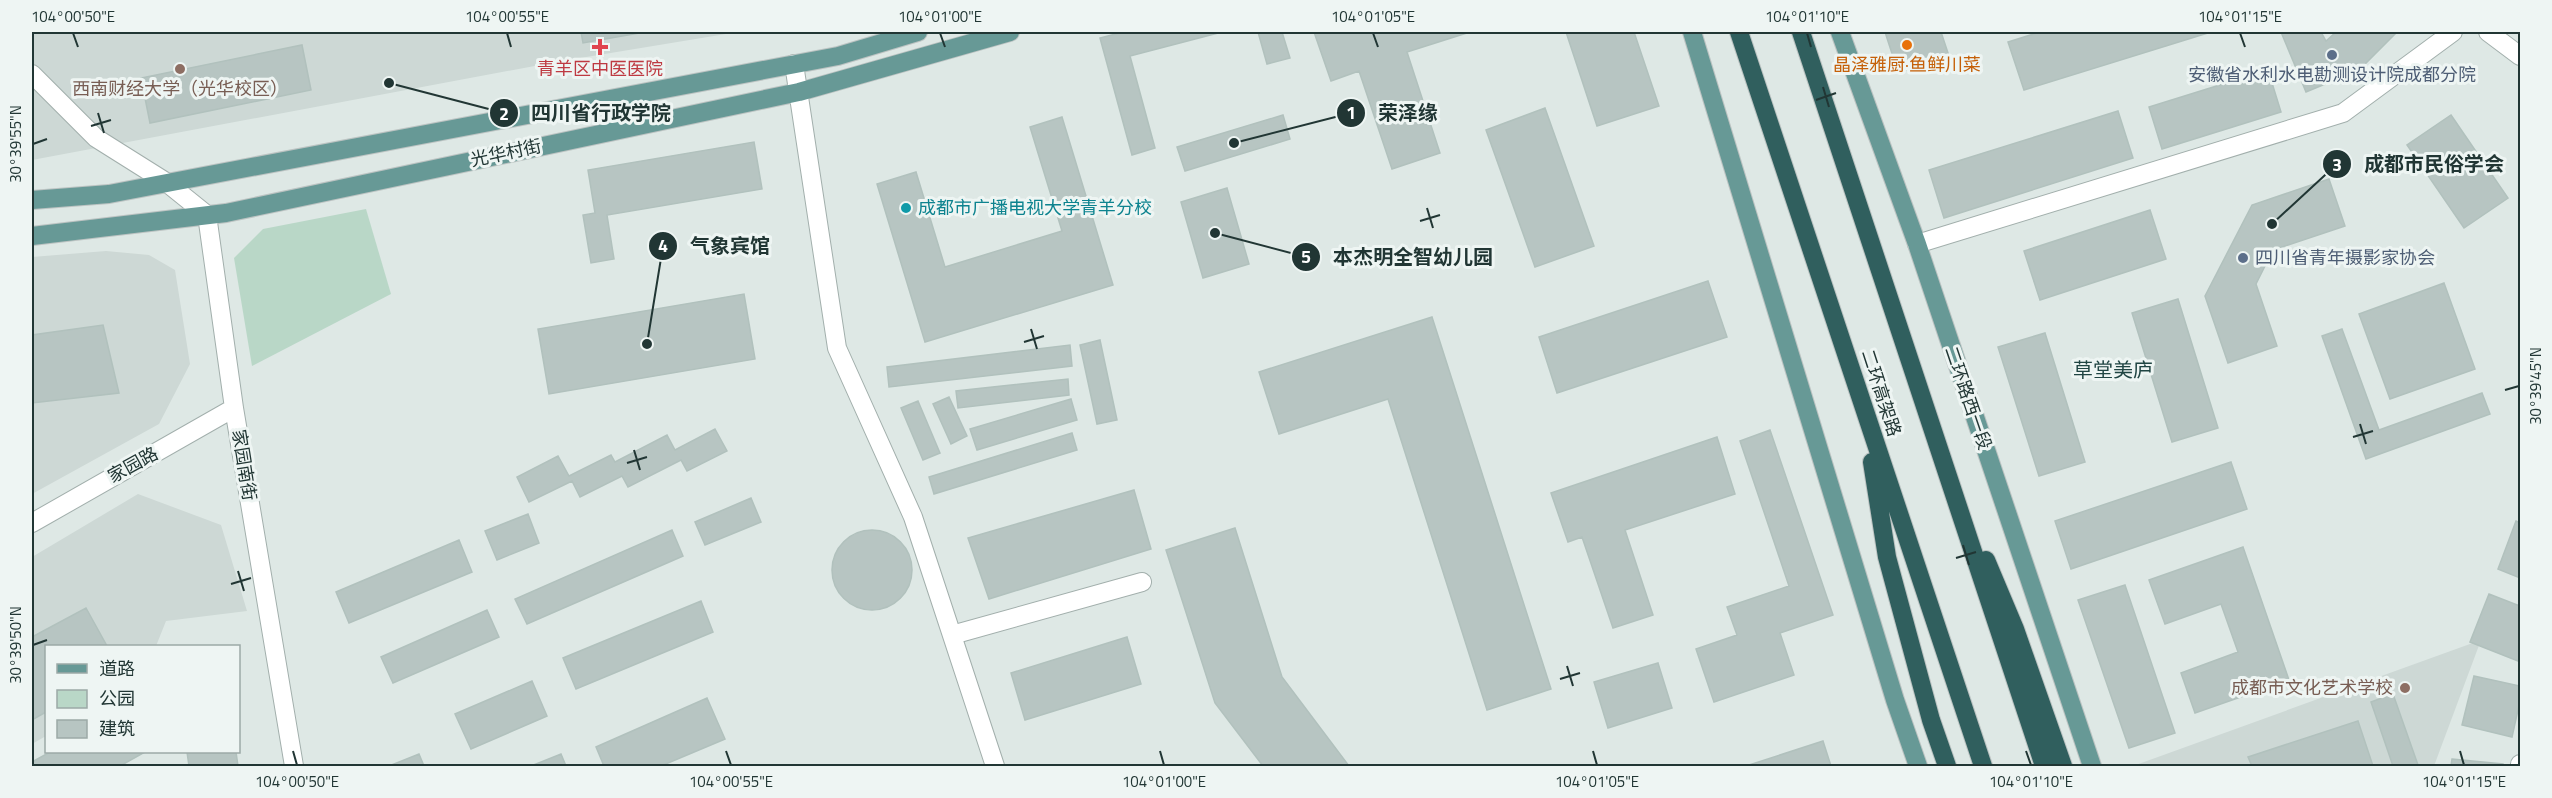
<svg xmlns="http://www.w3.org/2000/svg" width="2552" height="798" font-family="'Titillium Web','Noto Sans SC',sans-serif">
	<rect width="100%" height="100%" fill="#dee8e5"/>
	<path fill="#cdd8d5" d="M32,32H738L556,62L32,160Z
		M106,251L149,255L175,270L190,364L159,424L32,494V257Z
		M138,494L221,525L247,611L166,621L156,646H46V736L32,744V557Z
		M2481,640L2434,766H2133Z"/>
	<path fill="#b9d7c7" d="M366,209L391,294L252,366L234,258L263,229Z"/>
	<path fill="#b7c5c2" stroke="#b1c1bd" stroke-width="1.5" d="M581,32H645L583,43Z
		M1123,32H1222L1130,56L1155,148L1132,155L1100,38Z
		M1258,32H1282L1290,58L1267,64Z
		M1314,32H1470L1407,52L1440,153L1392,169L1359,71L1331,81Z
		M1566,32H1634L1659,106L1597,126Z
		M1885,32H1941L1949,56L1898,72Z
		M2040,32H2211L2024,90L2008,42Z
		M2281,32H2321L2326,41L2336,32H2397L2359,70L2306,92Z
		M302,45L311,90L150,123L141,78Z
		M2268,70L2281,112L2162,149L2149,107Z
		M1545,108L1594,246L1535,267L1486,130Z
		M2118,111L2133,158L1944,218L1929,170Z
		M1283,115L1290,139L1185,171L1177,147Z
		M2451,115L2508,198L2464,228L2407,145Z
		M1062,117L1113,285L925,342L877,184L916,172L945,267L1062,231L1030,127Z
		M754,142L762,189L607,215L614,259L591,263L583,215L595,213L588,170Z
		M2329,179L2345,226L2273,250L2256,284L2277,346L2228,363L2205,296L2252,205Z
		M1227,188L1249,264L1203,278L1181,202Z
		M2150,210L2166,259L2040,300L2024,251Z
		M1708,281L1727,337L1557,393L1539,337Z
		M2444,283L2475,369L2390,399L2359,314Z
		M744,294L755,359L549,394L538,329Z
		M2178,299L2218,428L2172,442L2132,313Z
		M1432,317L1551,689L1487,710L1388,399L1279,434L1259,372Z
		M103,325L119,393L32,403V335Z
		M2342,329L2379,430L2482,393L2490,414L2366,459L2322,336Z
		M2045,333L2085,462L2039,476L1998,347Z
		M1100,340L1117,420L1097,424L1080,345Z
		M1070,345L1072,366L889,387L887,367Z
		M1068,379L1069,395L958,408L956,391Z
		M949,397L967,436L951,444L933,404Z
		M1071,399L1077,420L977,450L970,429Z
		M918,401L940,453L923,460L901,408Z
		M715,429L727,451L687,471L681,460L628,487L622,476L580,497L572,481L529,502L517,477L558,456L569,476L611,455L615,462L667,435L675,450Z
		M1770,430L1833,615L1780,633L1794,675L1714,702L1696,649L1737,635L1727,607L1789,586L1740,441Z
		M1072,433L1077,450L934,494L929,477Z
		M1717,437L1735,494L1625,530L1653,615L1613,628L1582,537L1568,542L1551,493Z
		M2231,462L2247,509L2071,569L2055,521Z
		M1134,490L1151,549L989,599L968,538Z
		M751,498L761,522L705,545L695,522Z
		M528,514L539,543L497,560L485,531Z
		M2516,521L2520,523V578L2498,569Z
		M1235,528L1282,677L1349,766H1263L1215,703L1166,550Z
		M672,530L683,556L527,624L515,599Z
		M832 570a40 40 0 1 1 80 0a40 40 0 1 1-80 0Z
		M459,540L472,572L349,623L336,592Z
		M2243,547L2289,680L2195,713L2181,673L2238,652L2221,604L2165,624L2149,580Z
		M2125,585L2175,733L2129,748L2078,600Z
		M2489,594L2520,606V655L2518,661L2470,642Z
		M701,601L713,632L576,689L563,658Z
		M86,608L107,646H46V712L32,720V637Z
		M487,610L499,637L393,683L381,657Z
		M1127,637L1141,684L1025,720L1011,673Z
		M1658,663L1672,708L1608,728L1594,682Z
		M2474,676L2520,686V701L2512,737L2462,725Z
		M532,681L547,716L471,749L455,714Z
		M2393,694L2418,765L2412,766H2393L2371,702Z
		M707,698L725,739L661,766H604L596,747Z
		M2358,721L2373,766H2252L2248,757Z
		M1823,741L1831,766H1746Z
		M50,752H145L120,766H32V762Z
		M187,752H236L238,766H189Z
		M419,754L424,766H389Z
		M561,754L566,766H531Z
		M2452,759L2503,764V766H2451Z"/>
	<g fill="none" stroke-linecap="round" stroke-linejoin="round">
		<g stroke="#a2afac" stroke-width="20">
			<path id="minor" d="M2488,32L2520,56
				M794,64L837,348L913,517L995,766
				M32,74L96,138L166,182L207,215L234,408L294,766
				M1917,244L2343,113L2453,32
				M32,523L234,408
				M952,635L1142,582
				M2520,766V764"/>
		</g>
		<g stroke="#bcc3c2" stroke-width="20">
			<path id="major" d="M1692,32L1895,700L1918,766
				M1840,32L1917,244L2092,766
				M32,200L109,194L838,56L918,32
				M32,236L226,213L799,92L1010,32"/>
		</g>
		<g stroke="#bcc3c2" stroke-width="20">
			<path id="highway" d="M1739,32L1983,766
				M1801,32L2044,766
				M1872,462L1887,557L1931,720L1947,766
				M1986,560L2015,629L2063,766"/>
		</g>
		<use href="#minor" stroke="#fff" stroke-width="18"/>
		<use href="#major" stroke="#679996" stroke-width="18"/>
		<use href="#highway" stroke="#305f5e" stroke-width="18"/>
	</g>
	<path fill="none" stroke="#213634" stroke-width="2" d="M73,33L78,47M507,33L511,47M940,33L945,47M1373,33L1378,47M1807,33L1811,47M2240,33L2245,47M1823,87L1829,107M1816,100L1836,93M98,113L104,133M91,126L111,120M33,144L47,139M1427,208L1433,228M1420,221L1440,215M1031,329L1037,349M1024,342L1044,336M2505,390L2519,386M2360,424L2366,444M2353,437L2373,431M634,450L640,470M627,463L647,457M1963,545L1969,565M1956,558L1976,552M238,571L244,591M231,584L251,578M33,645L47,640M1567,666L1573,686M1560,679L1580,673M293,751L297,765M726,751L731,765M1160,751L1164,765M1593,751L1597,765M2026,751L2031,765M2460,751L2464,765"/>
	<circle fill="#e8710a" stroke="#eef5f3" stroke-width="2" cx="1907" cy="45" r="6"/>
	<path fill="#e0444e" stroke="#eef5f3" stroke-width="2" d="M597 38h6v6h6v6h-6v6h-6v-6h-6v-6h6z"/>
	<g fill="#5c6f8a" stroke="#eef5f3" stroke-width="2">
		<circle cx="2332" cy="55" r="6"/>
		<circle cx="2243" cy="258" r="6"/>
	</g>
	<g fill="#8d6e63" stroke="#eef5f3" stroke-width="2">
		<circle cx="180" cy="69" r="6"/>
		<circle cx="2405" cy="688" r="6"/>
	</g>
	<circle fill="#0f9aa8" stroke="#eef5f3" stroke-width="2" cx="906" cy="208" r="6"/>
	<g text-anchor="middle" stroke-width="6" stroke-linejoin="round" paint-order="stroke">
		<g font-size="18" fill="#c56008" stroke="#eef5f3">
			<text x="1907" y="71">晶泽雅厨·鱼鲜川菜</text>
		</g>
		<g font-size="18" fill="#be3a42" stroke="#eef5f3">
			<text x="600" y="75">青羊区中医医院</text>
		</g>
		<g font-size="18" fill="#4e5e75" stroke="#eef5f3">
			<text x="2332" y="81">安徽省水利水电勘测设计院成都分院</text>
			<text x="2255" y="264" text-anchor="start">四川省青年摄影家协会</text>
		</g>
		<g font-size="18" fill="#785e54" stroke="#eef5f3">
			<text x="180" y="95">西南财经大学（光华校区）</text>
			<text x="2393" y="694" text-anchor="end">成都市文化艺术学校</text>
		</g>
		<g font-size="18" fill="#213634" stroke="#eef5f3">
			<text transform="translate(506 153) rotate(-12)" y="6">光华村街</text>
			<text transform="translate(1881 393) rotate(72)" y="6">二环高架路</text>
			<text transform="translate(1968 398) rotate(71)" y="6">二环路西一段</text>
			<text transform="translate(133 465) rotate(-29)" y="6">家园路</text>
			<text transform="translate(244 465) rotate(81)" y="6">家园南街</text>
		</g>
		<g font-size="18" fill="#0d838f" stroke="#eef5f3" text-anchor="start">
			<text x="918" y="214">成都市广播电视大学青羊分校</text>
		</g>
		<g font-size="20" fill="#204543" stroke="#eef5f3">
			<text x="2113" y="377">草堂美庐</text>
		</g>
	</g>
	<path fill="none" stroke="#213634" stroke-width="2" d="M1234 143L1351 113M389 83L504 113M2272 224L2337 164M647 344L663 246M1215 233L1306 257"/>
	<g fill="#213634" stroke="#eef5f3" stroke-width="2">
		<circle cx="1234" cy="143" r="6"/>
		<circle cx="389" cy="83" r="6"/>
		<circle cx="2272" cy="224" r="6"/>
		<circle cx="647" cy="344" r="6"/>
		<circle cx="1215" cy="233" r="6"/>
		<circle cx="1351" cy="113" r="15"/>
		<circle cx="504" cy="113" r="15"/>
		<circle cx="2337" cy="164" r="15"/>
		<circle cx="663" cy="246" r="15"/>
		<circle cx="1306" cy="257" r="15"/>
	</g>
	<g font-size="18" text-anchor="middle" font-weight="bold" fill="#fff">
		<text x="1351" y="119">1</text>
		<text x="504" y="120">2</text>
		<text x="2337" y="171">3</text>
		<text x="663" y="252">4</text>
		<text x="1306" y="263">5</text>
	</g>
	<g font-size="20" text-anchor="middle" font-weight="bold" fill="#213634" stroke="#eef5f3" stroke-width="6" stroke-linejoin="round" paint-order="stroke">
		<text x="1408" y="120">荣泽缘</text>
		<text x="601" y="120">四川省行政学院</text>
		<text x="2434" y="171">成都市民俗学会</text>
		<text x="730" y="253">气象宾馆</text>
		<text x="1413" y="264">本杰明全智幼儿园</text>
	</g>
	<rect width="2552" height="798" fill="none" stroke="#eef5f3" stroke-width="66"/>
	<rect x="45" y="645" width="195" height="108" fill="#eef5f3" stroke="#9ca9a7" stroke-width="1.5"/>
	<rect x="57" y="664" width="30" height="9" fill="#679996" stroke="#9ca9a7" stroke-width="1.5"/>
	<text x="99" y="675" font-size="18" fill="#213634">道路</text>
	<rect x="57" y="690" width="30" height="18" fill="#b9d7c7" stroke="#9ca9a7" stroke-width="1.5"/>
	<text x="99" y="705" font-size="18" fill="#213634">公园</text>
	<rect x="57" y="720" width="30" height="18" fill="#b7c5c2" stroke="#9ca9a7" stroke-width="1.5"/>
	<text x="99" y="735" font-size="18" fill="#213634">建筑</text>
	<rect x="33" y="33" width="2486" height="732" fill="none" stroke="#213634" stroke-width="2"/>
	<g font-size="15" text-anchor="middle" fill="#213634">
		<text x="73" y="22">104°00'50"E</text>
		<text x="507" y="22">104°00'55"E</text>
		<text x="940" y="22">104°01'00"E</text>
		<text x="1373" y="22">104°01'05"E</text>
		<text x="1807" y="22">104°01'10"E</text>
		<text x="2240" y="22">104°01'15"E</text>
		<text transform="translate(16 144) rotate(-90)" y="5">30°39'55"N</text>
		<text transform="translate(2536 386) rotate(-90)" y="5">30°39'45"N</text>
		<text transform="translate(16 645) rotate(-90)" y="5">30°39'50"N</text>
		<text x="297" y="787">104°00'50"E</text>
		<text x="731" y="787">104°00'55"E</text>
		<text x="1164" y="787">104°01'00"E</text>
		<text x="1597" y="787">104°01'05"E</text>
		<text x="2031" y="787">104°01'10"E</text>
		<text x="2464" y="787">104°01'15"E</text>
	</g>
</svg>
